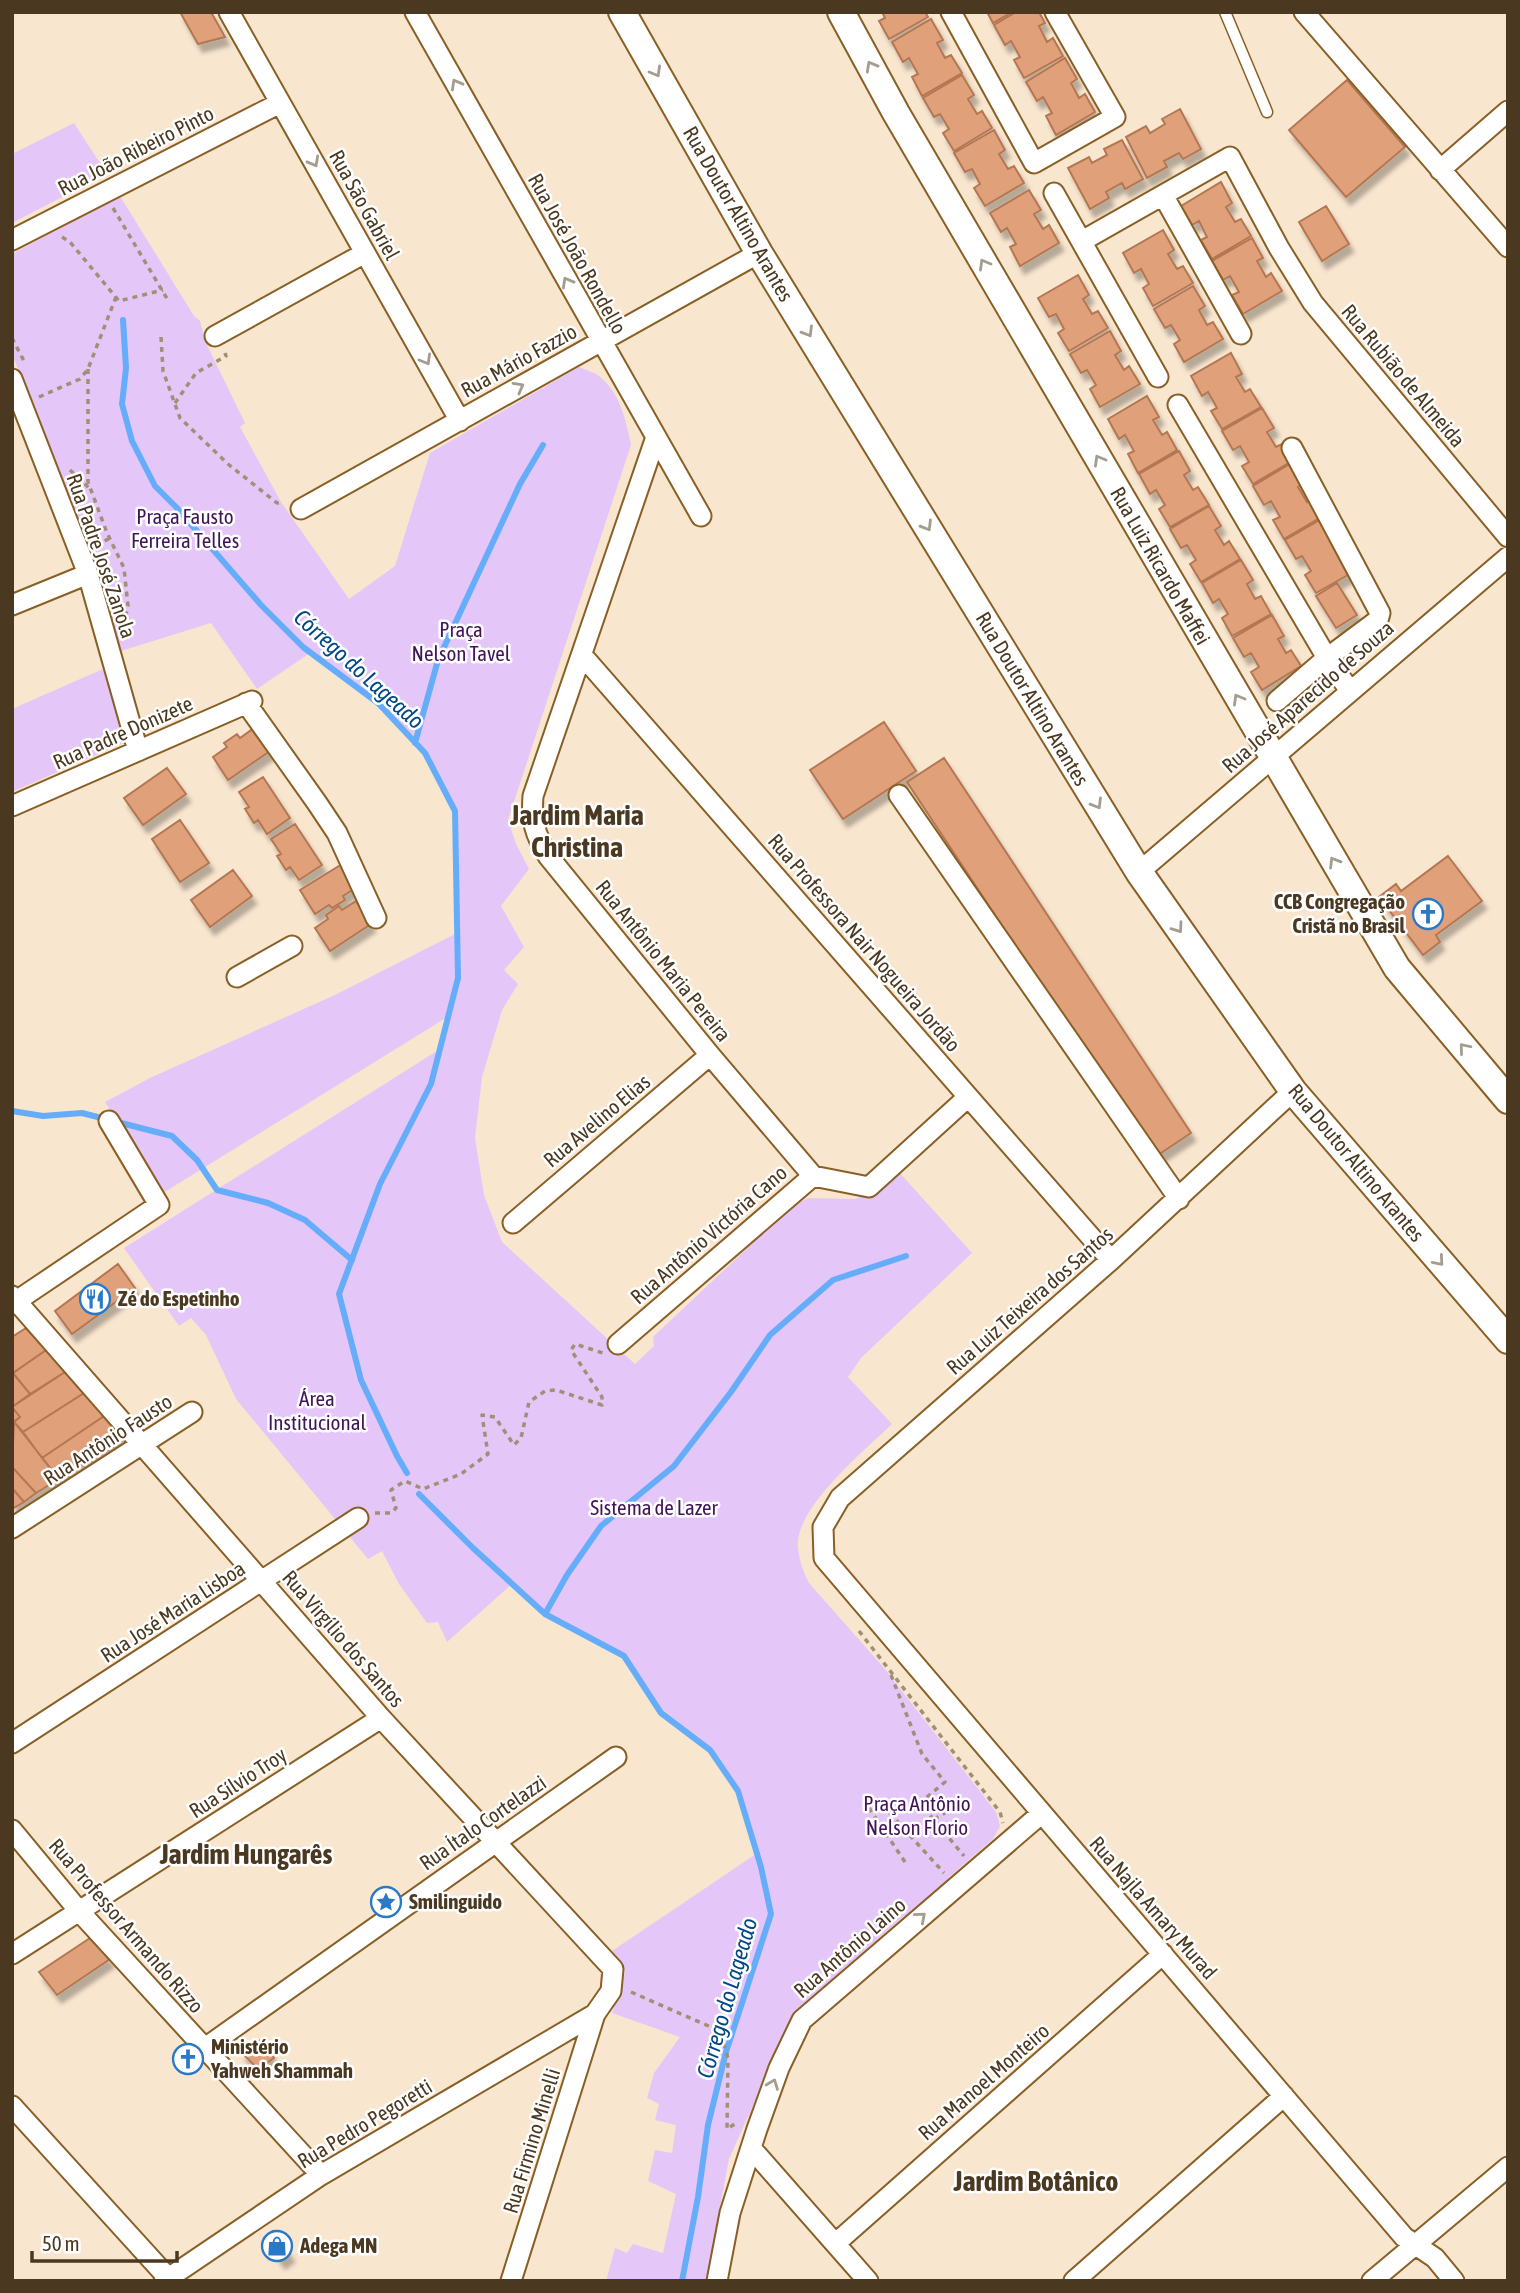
<svg xmlns="http://www.w3.org/2000/svg" width="1520" height="2293" font-family="'Asap Condensed',sans-serif">
	<defs>
		<filter id="shadow"><feDropShadow dx="4.5" dy="8" stdDeviation="2" flood-color="#0004"/></filter>
	</defs>
	<rect width="100%" height="100%" fill="#f9e6cf"/>
	<path fill="#e4c7f8" d="M74,123L107,174L12,223V154Z
		M120,196L194,316L200,321L205,341L245,423L240,427L281,502L349,599L395,566L430,453L579,367C585,370 594,372 599,376C620,392 626,420 631,445L508,820L516,844L529,869L501,906L524,947L504,970L518,984L502,1010L482,1077L475,1138L484,1195L502,1242L635,1364L654,1346L653,1337L790,1208L808,1198L855,1199L874,1191L898,1171L972,1253L861,1358L848,1377L892,1424C865,1450 801,1503 798,1541C797,1554 803,1572 809,1583L884,1668L996,1812L1000,1826L993,1839L948,1878L950,1881L908,1918L904,1916L795,2012L729,2159L706,2281H606L615,2248L627,2253L633,2244L663,2253L676,2194L648,2181L655,2150L672,2153L676,2125L655,2120L659,2104L647,2098L654,2073L680,2037L612,2013L625,1972L620,1960L612,1951L756,1854L738,1791L710,1750L661,1713L624,1656L545,1614L512,1584L447,1642L438,1622L427,1623L399,1584L382,1551L368,1559L236,1399L206,1335L191,1318L179,1326L124,1248L440,1049L449,1016L163,1193L105,1102L150,1078L337,994L457,933L455,811L425,753L378,703L310,653L257,689L211,623L121,651L96,570L34,404L12,355V254Z
		M103,669L123,728L121,744L12,792V709Z"/>
	<g fill="none" stroke-linecap="round" stroke-linejoin="round">
		<path stroke="#65adfa" stroke-width="6" d="M123,320L126,368L122,404L132,441L155,486L176,507L261,605L303,647L378,703L425,753L455,811L458,978L431,1084L380,1184L339,1294L361,1380L397,1456L407,1473
			M415,743L438,660L520,484L543,445
			M12,1111L43,1116L82,1113L172,1136L197,1160L217,1190L268,1203L305,1220L352,1260
			M419,1494L473,1548L545,1614L624,1656L661,1713L710,1750L738,1791L761,1867L771,1914L726,2052L708,2125L698,2197L682,2281
			M545,1614L567,1575L601,1526L674,1466L731,1392L770,1335L833,1280L906,1256"/>
	</g>
	<path fill="#e0a07a" stroke="#b47752" stroke-width="2" filter="url(#shadow)" d="M180,12H211L225,37L198,44Z
		M882,12H925L928,17L889,39L879,21L885,18Z
		M987,12H1012L993,23Z
		M1016,12H1039L1045,23L1039,26L1047,42L1053,38L1063,56L1024,78L1014,60L1020,57L1011,41L1005,45L994,25Z
		M931,19L943,40L937,43L945,58L951,55L962,73L922,96L912,77L918,74L909,58L903,62L892,42Z
		M1065,58L1077,79L1071,83L1079,98L1085,94L1095,112L1056,135L1046,116L1052,113L1043,97L1037,101L1026,82Z
		M962,75L974,95L968,99L977,114L982,111L992,128L954,151L943,133L949,129L940,114L934,117L923,98Z
		M1347,80L1405,147L1346,197L1289,130Z
		M1180,109L1201,149L1183,159L1179,153L1164,161L1167,167L1147,178L1126,137L1146,126L1150,133L1165,124L1162,119Z
		M994,130L1005,150L999,154L1008,169L1014,166L1024,183L985,206L974,188L980,184L972,169L965,172L954,153Z
		M1122,140L1143,179L1125,189L1122,183L1106,192L1109,198L1090,209L1068,168L1089,157L1092,163L1107,155L1104,149Z
		M1221,182L1232,203L1226,207L1235,222L1241,219L1251,236L1212,259L1201,240L1207,237L1199,221L1192,225L1181,206Z
		M1029,190L1041,210L1034,214L1043,229L1049,225L1059,243L1020,266L1010,247L1016,244L1007,228L1001,232L990,213Z
		M1326,206L1349,244L1322,261L1299,222Z
		M1163,230L1174,250L1168,254L1177,269L1183,266L1193,283L1153,306L1143,288L1149,284L1141,269L1134,273L1123,253Z
		M1252,238L1263,258L1257,261L1266,277L1271,273L1282,291L1243,314L1232,295L1239,292L1230,276L1223,280L1212,261Z
		M1078,275L1089,295L1083,299L1092,314L1098,311L1108,328L1069,351L1058,333L1064,329L1056,314L1049,317L1038,298Z
		M1193,286L1205,306L1199,310L1207,325L1213,322L1223,339L1184,362L1174,344L1180,340L1171,325L1165,328L1154,309Z
		M1110,331L1121,351L1115,355L1124,370L1129,366L1140,384L1100,407L1090,389L1096,385L1087,370L1081,373L1070,354Z
		M1231,353L1242,374L1236,377L1245,392L1250,389L1261,407L1222,429L1211,411L1217,408L1208,392L1202,396L1191,376Z
		M1147,396L1159,417L1153,420L1162,435L1167,432L1177,450L1138,473L1128,454L1134,451L1125,435L1119,439L1108,419Z
		M1262,408L1274,428L1267,432L1276,447L1282,444L1292,461L1253,484L1242,466L1249,462L1240,446L1233,450L1222,431Z
		M1179,451L1190,471L1184,475L1193,490L1198,487L1209,505L1170,527L1159,509L1165,505L1156,490L1150,494L1139,474Z
		M1293,462L1305,483L1298,487L1307,502L1313,498L1323,516L1284,539L1273,520L1280,517L1271,501L1264,505L1253,486Z
		M1209,506L1221,526L1215,530L1224,545L1229,541L1240,559L1201,582L1190,564L1196,560L1187,545L1181,548L1170,529Z
		M1325,517L1336,537L1330,541L1339,556L1344,553L1355,571L1316,593L1305,575L1311,571L1302,556L1296,559L1285,540Z
		M1241,560L1253,580L1247,584L1255,599L1261,596L1271,614L1232,636L1222,618L1228,614L1219,599L1213,603L1202,583Z
		M1337,583L1357,615L1336,628L1316,596Z
		M1272,615L1284,636L1278,639L1286,653L1291,650L1301,666L1262,690L1251,672L1259,667L1251,653L1244,657L1233,638Z
		M884,722L916,771L843,819L810,770Z
		M254,728L270,751L228,780L213,757L227,747L224,743L237,734L240,738Z
		M944,758L1191,1133L1155,1157L907,782Z
		M167,768L186,794L143,825L124,798Z
		M263,777L290,818L267,834L258,820L254,823L245,809L249,807L239,792Z
		M180,820L209,863L180,882L152,839Z
		M295,824L322,865L299,880L290,867L286,870L277,856L281,854L271,839Z
		M1448,856L1482,901L1436,935L1440,942L1423,955L1379,897L1396,884L1401,891Z
		M342,864L357,887L343,896L345,900L332,908L329,905L315,914L300,890Z
		M233,870L252,896L210,927L191,900Z
		M356,901L371,924L330,951L315,928L328,919L326,915L339,906L342,910Z
		M118,1264L135,1288L72,1334L55,1311Z
		M26,1328L46,1350L13,1373L12,1337Z
		M46,1350L65,1372L30,1394L13,1373Z
		M12,1372L30,1394L12,1407L20,1417L12,1423Z
		M65,1372L84,1393L23,1432L14,1422L20,1417L12,1407Z
		M84,1393L104,1416L42,1458L23,1432Z
		M104,1416L123,1437L59,1479L42,1458Z
		M14,1422L59,1479L36,1493L12,1467Z
		M12,1467L36,1493L24,1502L12,1488Z
		M12,1488L24,1502L12,1509Z
		M90,1938L110,1959L57,1995L39,1972Z
		M262,2039L274,2058L258,2069L241,2052Z
		M273,2231L290,2254L281,2261L264,2238Z"/>
	<g fill="none" stroke-linecap="round" stroke-linejoin="round">
		<g stroke="#8a5f25" stroke-width="13">
			<path id="lane" d="M1225,12L1267,112"/>
		</g>
		<g stroke="#8a5f25" stroke-width="23">
			<path id="street" d="M229,12L460,421
				M415,12L701,516
				M951,12L1034,163L1115,117L1055,12
				M1304,12L1508,247
				M1440,170L1508,111
				M1054,193L1158,377
				M1163,195L1241,334
				M12,240L280,103
				M1082,241L1230,157L1279,248L1313,303L1508,537
				M215,336L365,253
				M12,379L88,574L138,751
				M1178,405L1327,658L1350,691
				M656,437L533,796C531,822 535,834 548,856L710,1055L813,1176
				M301,509L759,253
				M12,605L88,574
				M582,655L1111,1260
				M1277,701L1327,658L1378,620L1380,613L1292,448
				M246,703L317,803L337,833L376,918
				M899,795L1179,1199
				M12,806L252,701
				M1139,872L1508,557
				M237,977L292,946
				M1293,1091L1111,1260L840,1498L823,1527L824,1558L1404,2237L1435,2258L1454,2281
				M513,1223L710,1055
				M12,1296L381,1718L613,1969L611,1991L595,2014L511,2281
				M12,1304L159,1205L109,1121
				M618,1344L813,1176L869,1187L968,1097
				M12,1528L192,1412
				M12,1743L358,1518
				M12,1830L79,1911L321,2175
				M12,1954L381,1718
				M205,2048L616,1757
				M12,2106L171,2281
				M751,2148L868,2281
				M836,2243L1163,1954
				M164,2281L321,2175L595,2014
				M717,2281L730,2213L757,2129L779,2068L802,2020L1042,1813
				M1074,2281L1284,2096
				M1372,2281L1508,2167"/>
		</g>
		<g stroke="#8a5f25" stroke-width="30">
			<path id="secondary" d="M622,12L759,253L1139,872L1293,1091L1508,1340
				M841,12L896,113L1397,968L1508,1100"/>
		</g>
		<path stroke="#a28f78" stroke-width="3.5" stroke-dasharray="5 5" stroke-linecap="butt" d="M113,208L169,302
			M62,237L70,242L119,301L163,290
			M161,337L163,371L180,418L228,464L277,503L283,502
			M12,338L25,363
			M88,369V482L107,533L124,568L128,606L123,628
			M39,397L80,379L88,369L116,297
			M175,403L196,373L226,356L225,353
			M70,470L90,489
			M96,546L110,538
			M375,1513H391L396,1508L391,1490L405,1481L423,1489L461,1474L488,1454L482,1415L495,1417L514,1445L521,1438L529,1402L545,1391L556,1390L602,1405V1397L571,1350L575,1344L603,1353
			M859,1631L1000,1812L1003,1823
			M891,1675L922,1754L945,1782L920,1803L964,1856
			M934,1819L945,1813
			M905,1862L867,1805L876,1798L944,1873
			M631,1992L720,2031L728,2058L727,2129L738,2122"/>
		<use href="#lane" stroke="#fff" stroke-width="10"/>
		<use href="#street" stroke="#fff" stroke-width="19"/>
		<use href="#secondary" stroke="#fff" stroke-width="26"/>
	</g>
	<defs><path id="oneway-chevron" d="M-2-3.5L2.5 0L-2 3.5" fill="none" stroke-width="1.6" stroke-linecap="round" stroke-linejoin="round" transform="scale(1.75)"/></defs>
	<g stroke="#a59c90">
		<use href="#oneway-chevron" transform="translate(871 66) rotate(-119)"/>
		<use href="#oneway-chevron" transform="translate(656 72) rotate(60)"/>
		<use href="#oneway-chevron" transform="translate(456 84) rotate(-119)"/>
		<use href="#oneway-chevron" transform="translate(314 162) rotate(61)"/>
		<use href="#oneway-chevron" transform="translate(984 264) rotate(-120)"/>
		<use href="#oneway-chevron" transform="translate(567 282) rotate(-119)"/>
		<use href="#oneway-chevron" transform="translate(808 332) rotate(59)"/>
		<use href="#oneway-chevron" transform="translate(426 360) rotate(60)"/>
		<use href="#oneway-chevron" transform="translate(519 387) rotate(-29)"/>
		<use href="#oneway-chevron" transform="translate(1099 460) rotate(-120)"/>
		<use href="#oneway-chevron" transform="translate(927 526) rotate(59)"/>
		<use href="#oneway-chevron" transform="translate(1238 699) rotate(-120)"/>
		<use href="#oneway-chevron" transform="translate(1097 804) rotate(59)"/>
		<use href="#oneway-chevron" transform="translate(1334 862) rotate(-121)"/>
		<use href="#oneway-chevron" transform="translate(1178 928) rotate(55)"/>
		<use href="#oneway-chevron" transform="translate(1464 1048) rotate(-130)"/>
		<use href="#oneway-chevron" transform="translate(1439 1261) rotate(49)"/>
		<use href="#oneway-chevron" transform="translate(921 1917) rotate(-41)"/>
		<use href="#oneway-chevron" transform="translate(773 2084) rotate(-69)"/>
	</g>
	<defs>
		<g id="church-ring" transform="scale(1.575)"><circle r="9.5" fill="#fff" stroke="#2a79c9" stroke-width="1.5"/><path d="M-1.2-6h2.4v3.5h3.3v2.4h-3.3V6h-2.4V-.1h-3.3v-2.4h3.3Z" fill="#2a79c9"/></g>
		<g id="restaurant-ring" transform="scale(1.575)"><circle r="9.5" fill="#fff" stroke="#2a79c9" stroke-width="1.5"/><path d="M-5-6h1v4h1v-4h1v4h1v-4h1v5L-1.5 .5V6h-2V.5L-5-1ZM5-6V6H3V1.5H1.5Q1.5-4 5-6Z" fill="#2a79c9"/></g>
		<g id="sight-ring" transform="scale(1.575)"><circle r="9.5" fill="#fff" stroke="#2a79c9" stroke-width="1.5"/><path d="M0-6L1.8-2.2L6-1.7L2.9 1.2L3.7 5.4L0 3.3L-3.7 5.4L-2.9 1.2L-6-1.7L-1.8-2.2Z" fill="#2a79c9"/></g>
		<g id="shop-ring" transform="scale(1.575)"><circle r="9.5" fill="#fff" stroke="#2a79c9" stroke-width="1.5"/><path d="M-5-2.5h2.3a2.7 3.5 0 0 1 5.4 0H5L5.5 6h-11ZM-1.5-2.5h3a1.5 2.3 0 0 0-3 0Z" fill="#2a79c9"/></g>
	</defs>
	<g fill-rule="evenodd">
		<use href="#church-ring" x="1428" y="914"/>
		<use href="#restaurant-ring" x="95" y="1299"/>
		<use href="#sight-ring" x="386" y="1902"/>
		<use href="#church-ring" x="188" y="2059"/>
		<use href="#shop-ring" x="277" y="2246"/>
	</g>
	<g text-anchor="middle" stroke-width="5" stroke-linejoin="round" paint-order="stroke">
		<g font-size="21" fill="#4b3820" stroke="#fff">
			<text transform="translate(136 151) rotate(-27)" y="7">Rua João Ribeiro Pinto</text>
			<text transform="translate(364 205) rotate(61)" y="7">Rua São Gabriel</text>
			<text transform="translate(738 214) rotate(60)" y="7">Rua Doutor Altino Arantes</text>
			<text transform="translate(577 254) rotate(61)" y="7">Rua José João Rondello</text>
			<text transform="translate(519 361) rotate(-29)" y="7">Rua Mário Fazzio</text>
			<text transform="translate(1403 376) rotate(50)" y="7">Rua Rubião de Almeida</text>
			<text transform="translate(101 556) rotate(71)" y="7">Rua Padre José Zanola</text>
			<text transform="translate(1160 566) rotate(60)" y="7">Rua Luiz Ricardo Maffei</text>
			<text transform="translate(1308 697) rotate(-41)" y="7">Rua José Aparecido de Souza</text>
			<text transform="translate(1032 699) rotate(59)" y="7">Rua Doutor Altino Arantes</text>
			<text transform="translate(123 733) rotate(-24)" y="7">Rua Padre Donizete</text>
			<text transform="translate(864 943) rotate(49)" y="7">Rua Professora Nair Nogueira Jordão</text>
			<text transform="translate(663 961) rotate(51)" y="7">Rua Antônio Maria Pereira</text>
			<text transform="translate(597 1121) rotate(-40)" y="7">Rua Avelino Elias</text>
			<text transform="translate(1356 1163) rotate(50)" y="7">Rua Doutor Altino Arantes</text>
			<text transform="translate(709 1235) rotate(-41)" y="7">Rua Antônio Victória Cano</text>
			<text transform="translate(1030 1301) rotate(-41)" y="7">Rua Luiz Teixeira dos Santos</text>
			<text transform="translate(108 1440) rotate(-33)" y="7">Rua Antônio Fausto</text>
			<text transform="translate(173 1612) rotate(-33)" y="7">Rua José Maria Lisboa</text>
			<text transform="translate(343 1639) rotate(49)" y="7">Rua Virgílio dos Santos</text>
			<text transform="translate(238 1783) rotate(-33)" y="7">Rua Sílvio Troy</text>
			<text transform="translate(483 1823) rotate(-35)" y="7">Rua Ítalo Cortelazzi</text>
			<text transform="translate(1153 1908) rotate(49)" y="7">Rua Najla Amary Murad</text>
			<text transform="translate(126 1926) rotate(49)" y="7">Rua Professor Armando Rizzo</text>
			<text transform="translate(850 1948) rotate(-41)" y="7">Rua Antônio Laino</text>
			<text transform="translate(984 2082) rotate(-41)" y="7">Rua Manoel Monteiro</text>
			<text transform="translate(365 2124) rotate(-31)" y="7">Rua Pedro Pegoretti</text>
			<text transform="translate(532 2141) rotate(-73)" y="7">Rua Firmino Minelli</text>
		</g>
		<g font-size="21" fill="#411458" stroke="#fff">
			<text x="185" y="524">Praça Fausto<tspan x="185" dy="24">Ferreira Telles</tspan></text>
			<text x="461" y="637">Praça<tspan x="461" dy="24">Nelson Tavel</tspan></text>
			<text x="317" y="1406">Área<tspan x="317" dy="24">Institucional</tspan></text>
			<text x="654" y="1515">Sistema de Lazer</text>
			<text x="917" y="1811">Praça Antônio<tspan x="917" dy="24">Nelson Florio</tspan></text>
		</g>
		<g font-size="21" font-weight="bold" fill="#4b3820" stroke="#fff" text-anchor="start">
			<text x="1405" y="909" text-anchor="end">CCB Congregação<tspan x="1405" dy="24">Cristã no Brasil</tspan></text>
			<text x="118" y="1306">Zé do Espetinho</text>
			<text x="409" y="1909">Smilinguido</text>
			<text x="211" y="2054">Ministério<tspan x="211" dy="24">Yahweh Shammah</tspan></text>
			<text x="300" y="2253">Adega MN</text>
		</g>
		<g font-size="23" font-style="italic" fill="#004885" stroke="#fff">
			<text transform="translate(359 669) rotate(42)" y="8">Córrego do Lageado</text>
			<text transform="translate(727 1998) rotate(-74)" y="8">Córrego do Lageado</text>
		</g>
		<g font-size="28" font-weight="bold" fill="#4b3820" stroke="#fff">
			<text x="577" y="825">Jardim Maria<tspan x="577" dy="32">Christina</tspan></text>
			<text x="246" y="1864">Jardim Hungarês</text>
			<text x="1036" y="2191">Jardim Botânico</text>
		</g>
	</g>
	<rect width="1520" height="2293" fill="none" stroke="#4b3820" stroke-width="28"/>
	<path d="M32 2251v10h145v-10" fill="none" stroke="#4b3820" stroke-width="3.5"/>
	<text x="42" y="2251" font-size="21" fill="#4b3820" stroke="#ffffff" stroke-width="5" paint-order="stroke">50 m</text>
</svg>
